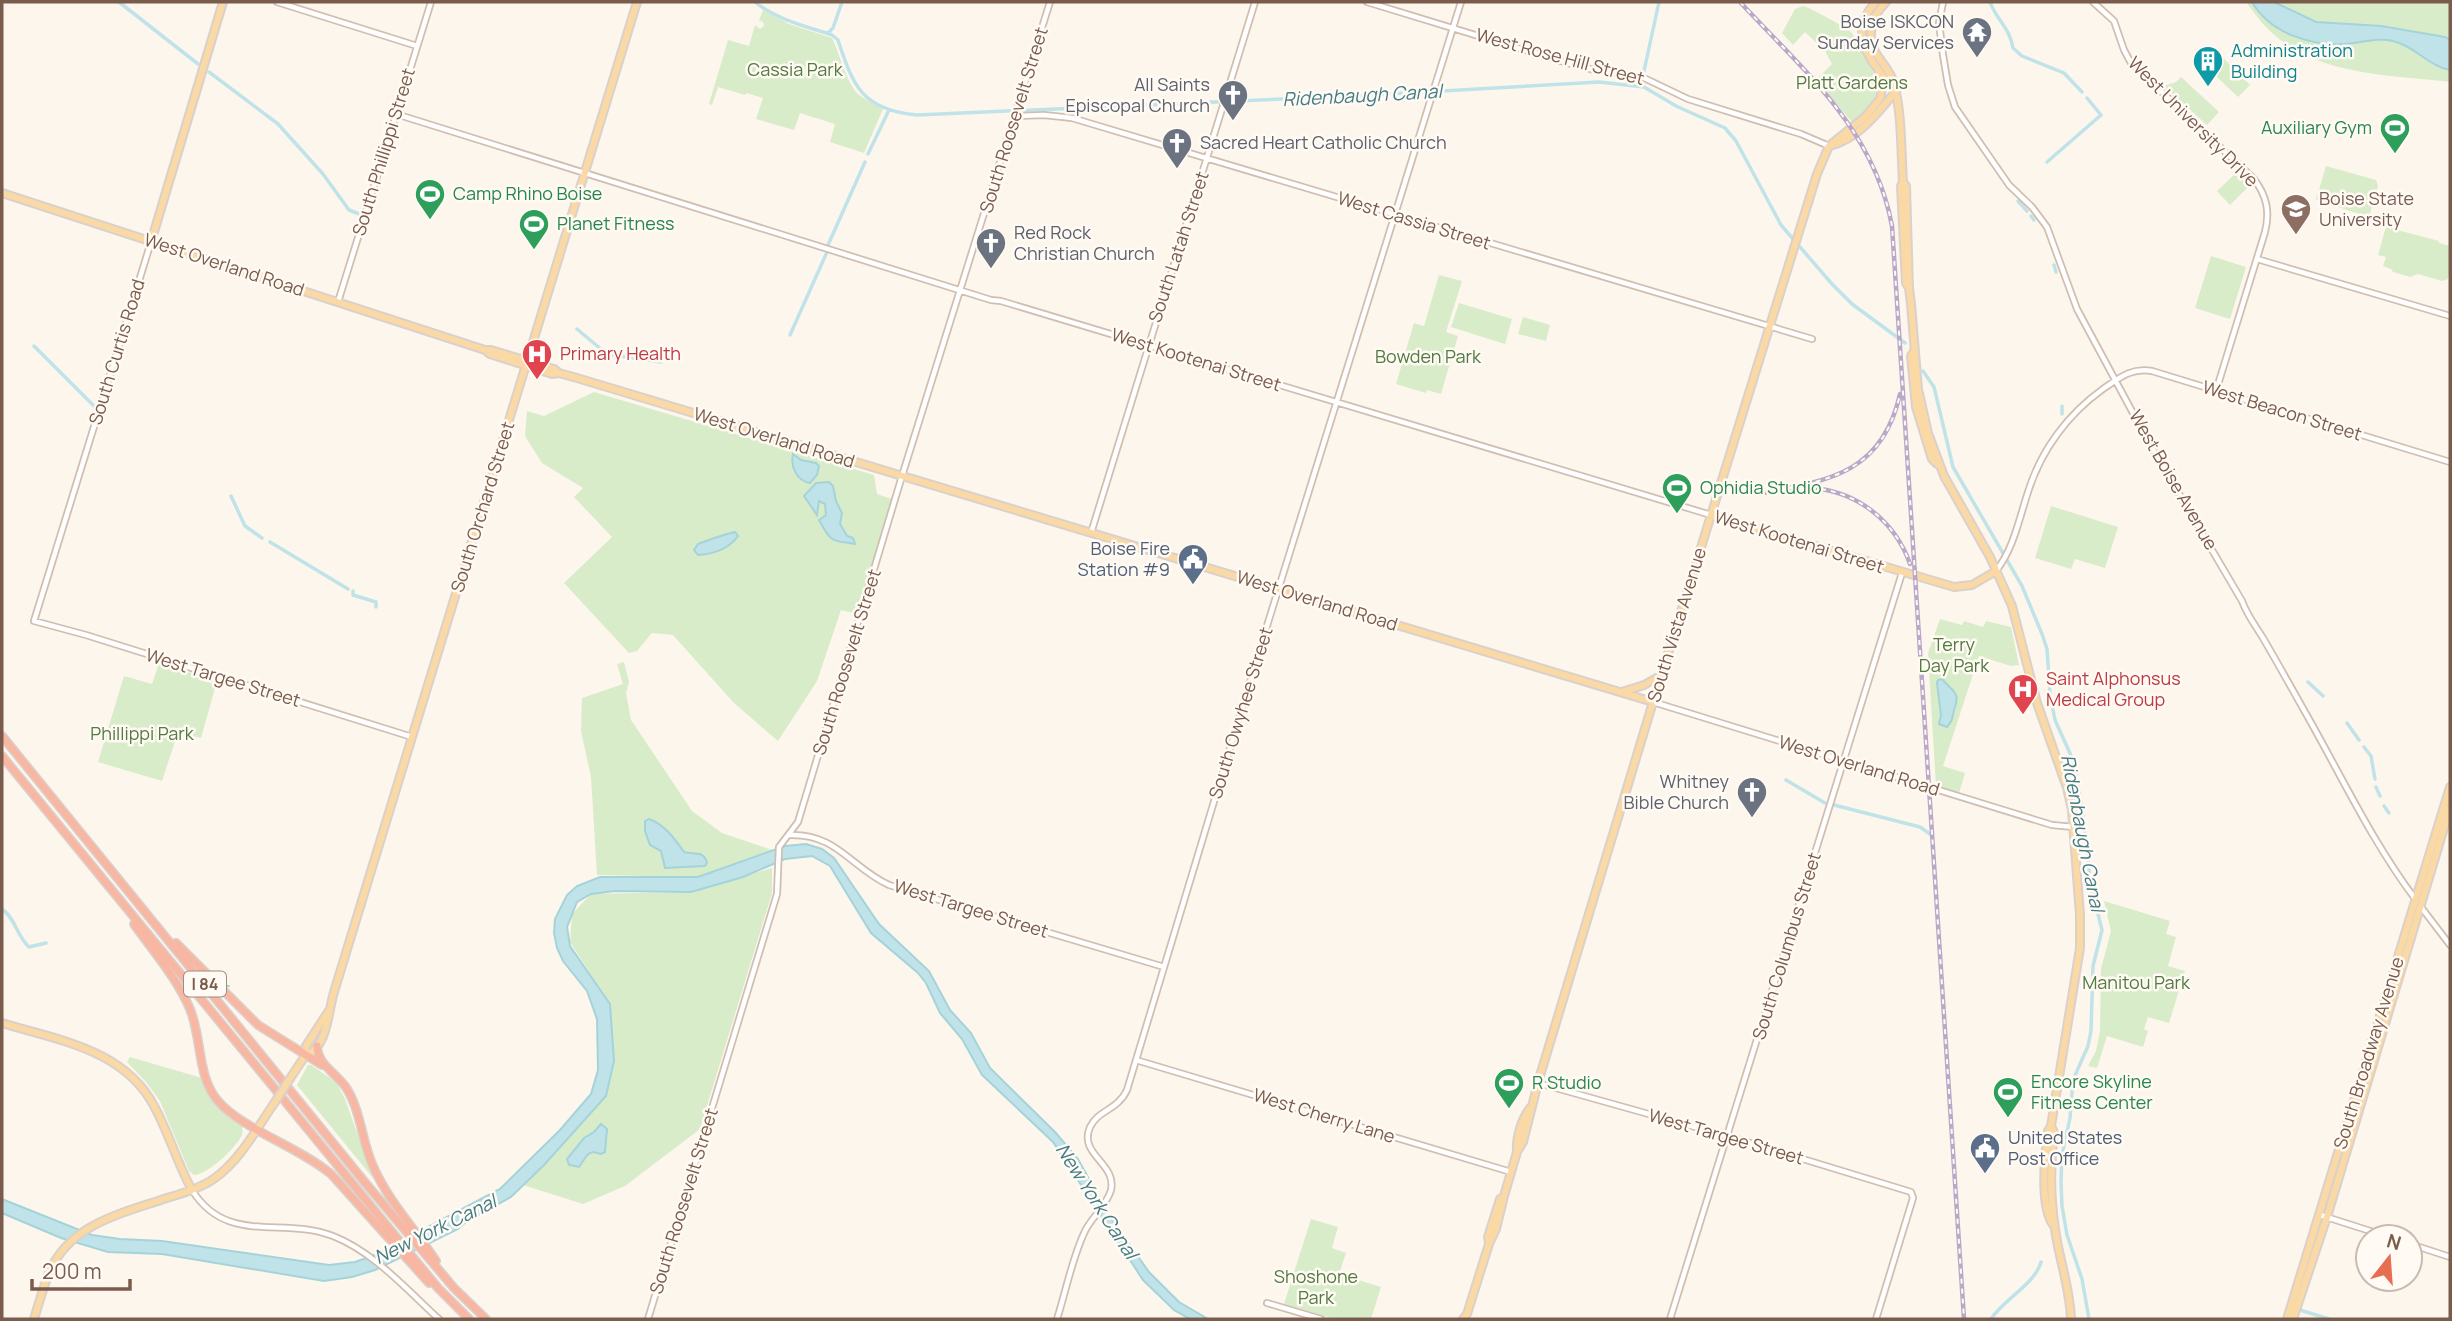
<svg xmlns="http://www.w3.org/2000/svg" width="2452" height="1321" font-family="Manrope,sans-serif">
	<rect width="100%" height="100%" fill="#fdf6ec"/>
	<path fill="#d8ecc9" d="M2246,2H2252L2257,11L2368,40L2396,41L2416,51L2433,65L2450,70V82C2393,75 2325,76 2278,38C2265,28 2256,15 2246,2Z
		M2274,2H2450V40L2445,37L2381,26L2316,22Z
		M1803,6C1807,6 1847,28 1851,32C1858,39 1879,81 1879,91L1870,106L1852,122L1816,80L1832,64L1825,51L1805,32L1793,45L1782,33L1795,9Z
		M763,10L789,24L832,38C839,52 847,84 858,94C865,100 875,104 883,109L864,153L830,142L835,124L800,113L794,130L756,119L763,98L746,93L745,95L718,87L712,105L709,104L728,40L749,46L755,25L760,29L764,26L763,22L759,20Z
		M2211,46L2250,85L2238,97L2198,59Z
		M2181,77L2219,112L2207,125L2164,86L2176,82Z
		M2326,166L2376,180L2378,186L2369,217L2316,200Z
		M2236,173L2250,185L2230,205L2217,191Z
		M2386,227L2439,241V243L2450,246V270L2448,279L2442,281L2418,274L2410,277L2393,272L2391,269L2383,266L2386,257L2378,255Z
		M2211,256L2246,267L2230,319L2195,308Z
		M1439,275L1462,281L1446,332L1458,336L1441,394L1427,390L1426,393L1396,384L1414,323L1424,326Z
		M1459,303L1512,319L1505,344L1451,327Z
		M1523,317L1550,325L1546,341L1518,334Z
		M594,392L874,475L877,494L892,499L858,614L841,610L817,681L778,741L734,703L673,635L652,633L637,651L629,653L564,583L612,537L574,497L583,488L542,463L525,436L527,411L544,416Z
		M2051,506L2118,527L2105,568L2075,559L2071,569L2035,558Z
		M1940,619L1962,625L1964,621L1983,627L1986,621L2011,627L2019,665L2011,666L1979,656L1943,766L1965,773L1959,793L1936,786L1928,653Z
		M624,662L629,682L626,693L631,720L692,811L722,833L772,850L698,877L597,875L591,777L581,731L582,698L623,684L617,664Z
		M159,663L217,681L201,738L178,732L162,781L98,762L124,676L152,684Z
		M772,868V893L700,1129L625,1186L583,1204L523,1185L606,1096L614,1061L610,1004L570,942L572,914L591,894L691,892Z
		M2104,901L2170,921L2166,934L2176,937L2168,966L2185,971L2169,1023L2148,1017L2144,1029L2148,1031L2143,1047L2107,1036L2097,1068L2088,1066L2096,1051L2100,1031L2101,969L2111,931Z
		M130,1057L202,1078C209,1100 224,1113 242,1125C242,1129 243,1132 242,1135C236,1148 207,1175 194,1175L189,1171L160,1101L146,1082L127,1062Z
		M308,1065H311L336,1082L345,1099L373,1178L297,1085Z
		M1311,1219L1338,1227L1332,1248L1346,1253L1339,1274L1381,1287L1371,1319H1334L1284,1304Z"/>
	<path fill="#bfe3e8" stroke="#a5d3da" stroke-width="2" d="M2252,2H2274L2316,22L2381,26L2445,37L2450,40V70C2428,66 2415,46 2393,41C2377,37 2362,43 2345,44C2310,46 2270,33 2252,2Z
		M793,454L801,460L816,463L819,466L817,475L810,483C797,481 790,467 793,454Z
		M829,482L833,486L836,501L842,513L840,524L847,536L853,538L855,544C832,540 832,544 819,520L826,515L825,504L819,501L817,515L804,496L816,483Z
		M735,532L738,536C729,549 713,554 698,555L694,550L698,544C711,539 722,535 735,532Z
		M1942,679C1953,692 1961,692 1954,710C1952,718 1953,720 1947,727L1939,724L1941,715L1937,683L1938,680Z
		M649,819C664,824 675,839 684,852C694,855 704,850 707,863L705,866L665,868L661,851L650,845L645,831V821Z
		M806,844L822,849L834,858L879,924L929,971L950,1010L971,1033L990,1068L1055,1132L1078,1159L1107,1212L1149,1272L1179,1302L1208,1319H1190L1174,1310L1143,1280L1053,1142L982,1075L962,1039L940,1013L926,983L918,973L871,933L830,866L812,856L785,859L743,877L691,892L615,891L591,894L577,902L567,927L570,946L610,1004L614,1061L606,1096L544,1165L511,1197L467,1221L458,1229L375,1270L352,1277L324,1281L162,1254L108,1252L61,1238L2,1213V1199L92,1235L120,1239L162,1241L329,1265L355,1262L375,1255L500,1189L560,1130L591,1094L598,1070L597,1019L587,991L563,961L557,948L554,933L555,919L567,895L577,886L600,877H698L785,846Z
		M601,1124L607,1129L605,1152L601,1154L593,1152L588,1154L579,1167L569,1165L567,1159L584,1138L594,1132Z"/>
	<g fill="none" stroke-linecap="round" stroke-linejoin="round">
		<path stroke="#a5d3da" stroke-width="2" d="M227,986H229"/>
		<path stroke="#bfe3e8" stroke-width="3.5" d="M119,2L198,64
			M755,2C777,20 805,26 832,35L838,40C853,86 862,110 917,115L1353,96L1599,82L1644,87L1676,106L1725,128L1736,141L1781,225L1832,284L1852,304L1905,343
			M1990,2C1997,21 2010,28 2013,48L2022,56L2064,73L2082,92
			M828,33L833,28L842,2
			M1644,71L1659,2
			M209,72L278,124L323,174L349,210L362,215
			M868,154L889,110
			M2047,162L2101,115L2087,98
			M2018,201L2027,211
			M2031,216L2034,220
			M828,245L865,162
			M2054,265L2056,272
			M577,329L602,350L613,355L661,362
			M790,335L827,252
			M34,346L95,407
			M1923,371L1934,387L1953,467L2022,586L2042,634L2047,649L2050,694L2055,720L2073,760L2082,807L2091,886L2102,930L2093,966L2091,1031L2088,1046L2073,1080L2070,1118L2062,1155L2061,1182L2062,1206L2067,1235L2082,1279L2089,1319
			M2062,406V414
			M231,496L245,526L262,538
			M270,542L348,589
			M353,591V595L376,602V607
			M2308,682L2323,696
			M2347,723L2359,740
			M2364,747L2371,756L2375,779
			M1786,780L1825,803
			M2376,787L2380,796
			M1834,805L1920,827L1930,834
			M2384,806L2389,813
			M2,909C15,918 17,936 29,947L46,943
			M2300,1310L2329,1319
			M1991,1319C2004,1299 2035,1284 2041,1262"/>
		<g stroke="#d1beb0" stroke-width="8">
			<path id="minor" d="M277,2L417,46
				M1367,2L1567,63L1590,69L1642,77L1688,99L1801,134L1829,146
				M1943,2L1939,23L1943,55L1948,85L1955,107L2009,185L2032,207L2047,227L2077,309L2148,441L2242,601C2247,615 2255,625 2263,638C2277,662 2291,687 2305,712C2341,775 2372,842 2416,900
				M2093,2L2114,21L2124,50L2131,63L2254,179C2267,196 2270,212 2265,232L2216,391
				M396,114L991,300L1001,301L1711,515
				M1015,116L1044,115L1072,118L1812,339
				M151,242L34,621L86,635L412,737
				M2257,259L2450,316
				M338,302L431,2
				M1091,533L1255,2
				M1996,571C2014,548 2019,519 2028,492C2041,450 2068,414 2103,389C2119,378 2132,367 2152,371L2450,462
				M1653,702L2052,825L2074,827
				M789,835C837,833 851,868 889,885L1164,967
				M2421,907L2450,945
				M1136,1060L1511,1172
				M1538,1083L1734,1138L1911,1192L1913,1198L1876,1319
				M192,1190C227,1246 282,1216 333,1236C374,1252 407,1290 439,1319
				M2320,1215L2389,1237
				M2410,1244L2450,1257
				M1267,1303L1321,1319
				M648,1319L777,894L779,847L798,822L902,476L1050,2
				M1057,1319C1066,1291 1072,1258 1085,1231C1092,1217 1107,1205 1111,1190C1117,1163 1078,1155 1090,1127C1098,1110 1118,1110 1127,1090L1266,629L1461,2
				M1670,1319L1902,573"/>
		</g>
		<g stroke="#dad1cd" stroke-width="10">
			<path id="major" d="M1876,2C1845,34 1872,63 1894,89
				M1886,2C1877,11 1870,22 1871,36C1871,56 1890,66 1894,84C1902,113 1901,152 1903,182L1906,186L1909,288
				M1829,146C1857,140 1879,112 1896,91
				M1903,182L1901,186L1906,283L1909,288L1911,304L1918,389L1928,433L1944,476L1990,557L2012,606L2037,703L2067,788L2072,810L2080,915V948L2051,1126L2048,1131C2045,1154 2039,1208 2054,1226
				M2,193L485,350H491L554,369L559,373
				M151,242L223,2
				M485,350L490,354L552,374L559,373L577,378L1653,702
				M1914,351L1911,356L1916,407L1932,459L1937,464
				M1711,515L1954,587L1972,585L1996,571
				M1622,692L1644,685L1660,676
				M2,1023C57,1040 124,1049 154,1106C169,1133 177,1163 192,1190
				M305,1056L306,1046L328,1012
				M291,1077L305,1056C328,1048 328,1011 334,992L637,2
				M2051,1126L2054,1132C2050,1165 2050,1196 2055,1229C2059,1259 2070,1288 2071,1319
				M1517,1151C1516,1137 1522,1117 1531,1107
				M1489,1243L1488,1237L1500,1199L1504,1196
				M34,1319C38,1306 42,1292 47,1278C65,1227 115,1215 161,1200C179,1194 200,1189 215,1178C241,1159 257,1128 275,1102
				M1463,1319L1467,1314L1489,1244L1496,1229L1504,1196L1517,1152L1523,1142L1539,1079L1653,702L1817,174L1829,146L1865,117L1880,99L1883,84L1878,70
				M2287,1319L2450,787
				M2293,1319L2327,1217L2450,808"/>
		</g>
		<g stroke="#dad1cd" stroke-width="10">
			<path id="highway" d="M2,736L367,1185L454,1288L486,1319
				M2,756L438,1288L469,1319
				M134,924C153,951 177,978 190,1009C202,1038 197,1077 218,1101C242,1129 299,1147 331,1174L429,1283
				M176,943L258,1025L322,1065
				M317,1046C318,1066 337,1073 347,1089C361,1112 362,1142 373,1166C388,1201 416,1230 436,1261"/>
		</g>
		<use href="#minor" stroke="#fff" stroke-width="4.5"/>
		<use href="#major" stroke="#fbd9a5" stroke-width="6"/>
		<use href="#highway" stroke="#f7b7a3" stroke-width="7"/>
		<g stroke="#b9a8c9" stroke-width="4.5">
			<path id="rail" d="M1740,2C1804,71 1874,129 1892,226L1964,1319
				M1811,488C1857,491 1895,521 1910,564
				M1757,494C1826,481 1882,475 1900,394"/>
		</g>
		<use href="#rail" stroke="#fffaf3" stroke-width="2" stroke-dasharray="5" stroke-linecap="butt"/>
		<g stroke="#dad1cd" stroke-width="10" stroke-linecap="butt">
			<path id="major-bridge" d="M275,1102L291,1077"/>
		</g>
		<use href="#major-bridge" stroke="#fbd9a5" stroke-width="6"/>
	</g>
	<defs>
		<g id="temple-pin" transform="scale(1.575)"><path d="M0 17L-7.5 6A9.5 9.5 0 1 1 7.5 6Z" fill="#6b7280" stroke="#fffaf3"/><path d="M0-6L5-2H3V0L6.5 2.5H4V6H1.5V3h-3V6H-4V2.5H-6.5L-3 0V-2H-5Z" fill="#fff"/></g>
		<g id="building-pin" transform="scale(1.575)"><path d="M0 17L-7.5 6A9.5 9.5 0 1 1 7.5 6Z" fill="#0f9aa8" stroke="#fffaf3"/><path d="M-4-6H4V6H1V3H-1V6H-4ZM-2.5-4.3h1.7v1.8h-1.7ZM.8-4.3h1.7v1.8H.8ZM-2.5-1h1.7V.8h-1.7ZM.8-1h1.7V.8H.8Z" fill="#fff"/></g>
		<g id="church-pin" transform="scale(1.575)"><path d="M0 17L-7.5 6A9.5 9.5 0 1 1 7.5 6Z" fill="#6b7280" stroke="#fffaf3"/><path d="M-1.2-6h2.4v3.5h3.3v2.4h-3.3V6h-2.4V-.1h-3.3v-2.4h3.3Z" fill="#fff"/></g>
		<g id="stadium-pin" transform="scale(1.575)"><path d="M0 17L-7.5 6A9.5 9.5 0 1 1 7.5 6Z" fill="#2e9e5b" stroke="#fffaf3"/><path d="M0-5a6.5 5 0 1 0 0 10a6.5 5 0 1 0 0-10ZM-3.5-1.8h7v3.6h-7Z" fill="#fff"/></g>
		<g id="university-pin" transform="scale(1.575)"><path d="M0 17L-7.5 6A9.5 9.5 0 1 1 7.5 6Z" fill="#8d6e63" stroke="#fffaf3"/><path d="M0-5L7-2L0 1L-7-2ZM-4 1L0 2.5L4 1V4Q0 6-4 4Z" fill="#fff"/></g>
		<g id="hospital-pin" transform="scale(1.575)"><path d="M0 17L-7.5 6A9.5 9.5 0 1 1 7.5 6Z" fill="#e0444e" stroke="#fffaf3"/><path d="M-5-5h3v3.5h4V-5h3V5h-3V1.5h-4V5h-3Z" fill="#fff"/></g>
		<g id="civic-pin" transform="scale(1.575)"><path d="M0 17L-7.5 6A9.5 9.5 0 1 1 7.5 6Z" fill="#5c6f8a" stroke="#fffaf3"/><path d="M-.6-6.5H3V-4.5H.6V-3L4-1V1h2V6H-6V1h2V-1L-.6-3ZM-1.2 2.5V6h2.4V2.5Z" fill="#fff"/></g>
	</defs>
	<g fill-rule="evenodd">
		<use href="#temple-pin" x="1977" y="32"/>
		<use href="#building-pin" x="2208" y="61"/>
		<use href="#church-pin" x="1233" y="95"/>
		<use href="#stadium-pin" x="2395" y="128"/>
		<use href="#church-pin" x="1177" y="143"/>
		<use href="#stadium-pin" x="430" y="194"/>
		<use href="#university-pin" x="2296" y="209"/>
		<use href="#stadium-pin" x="534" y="224"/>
		<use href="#church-pin" x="991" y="243"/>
		<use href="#hospital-pin" x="537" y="354"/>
		<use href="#stadium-pin" x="1677" y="488"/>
		<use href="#civic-pin" x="1193" y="559"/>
		<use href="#hospital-pin" x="2023" y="689"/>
		<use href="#church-pin" x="1752" y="792"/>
		<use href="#stadium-pin" x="1509" y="1083"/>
		<use href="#stadium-pin" x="2008" y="1092"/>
		<use href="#civic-pin" x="1985" y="1148"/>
	</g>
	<g text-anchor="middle" stroke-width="5" stroke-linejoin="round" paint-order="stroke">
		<rect fill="#fffaf3" stroke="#a28b7f" stroke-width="2" x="184" y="971.5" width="42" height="25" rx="5"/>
		<g font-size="16" font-weight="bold" fill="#7a5c4d">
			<text x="205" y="990">I 84</text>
		</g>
		<g font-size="18" fill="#5b616d" stroke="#fffaf3" text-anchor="end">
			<text x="1954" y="28">Boise ISKCON<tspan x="1954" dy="21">Sunday Services</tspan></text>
			<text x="1210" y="91">All Saints<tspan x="1210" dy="21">Episcopal Church</tspan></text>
			<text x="1200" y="149" text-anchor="start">Sacred Heart Catholic Church</text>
			<text x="1014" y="239" text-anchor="start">Red Rock<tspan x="1014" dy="21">Christian Church</tspan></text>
			<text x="1729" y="788">Whitney<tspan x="1729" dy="21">Bible Church</tspan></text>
		</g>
		<g font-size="18" fill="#0d838f" stroke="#fffaf3" text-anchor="start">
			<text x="2231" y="57">Administration<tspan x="2231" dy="21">Building</tspan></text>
		</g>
		<g font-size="18" fill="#7a5c4d" stroke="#fffaf3">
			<text transform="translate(1560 57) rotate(15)" y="6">West Rose Hill Street</text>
			<text transform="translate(1014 120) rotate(-73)" y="6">South Roosevelt Street</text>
			<text transform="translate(2193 122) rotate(45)" y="6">West University Drive</text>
			<text transform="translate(384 152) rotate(-73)" y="6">South Phillippi Street</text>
			<text transform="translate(1414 221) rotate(17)" y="6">West Cassia Street</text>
			<text transform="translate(1179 247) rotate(-72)" y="6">South Latah Street</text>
			<text transform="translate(224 265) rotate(18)" y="6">West Overland Road</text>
			<text transform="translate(117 352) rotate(-73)" y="6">South Curtis Road</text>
			<text transform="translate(1196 360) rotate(17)" y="6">West Kootenai Street</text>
			<text transform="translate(2282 411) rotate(17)" y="6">West Beacon Street</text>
			<text transform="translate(774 438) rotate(17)" y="6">West Overland Road</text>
			<text transform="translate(2173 480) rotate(60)" y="6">West Boise Avenue</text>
			<text transform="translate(483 507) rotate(-73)" y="6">South Orchard Street</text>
			<text transform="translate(1799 542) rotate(17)" y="6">West Kootenai Street</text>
			<text transform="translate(1317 601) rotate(17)" y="6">West Overland Road</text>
			<text transform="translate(1677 625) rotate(-73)" y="6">South Vista Avenue</text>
			<text transform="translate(847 662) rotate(-73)" y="6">South Roosevelt Street</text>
			<text transform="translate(223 678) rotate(17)" y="6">West Targee Street</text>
			<text transform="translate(1241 713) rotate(-73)" y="6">South Owyhee Street</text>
			<text transform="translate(1859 766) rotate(17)" y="6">West Overland Road</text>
			<text transform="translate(971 909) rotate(17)" y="6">West Targee Street</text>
			<text transform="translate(1787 946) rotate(-73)" y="6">South Columbus Street</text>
			<text transform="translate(2369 1053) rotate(-73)" y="6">South Broadway Avenue</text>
			<text transform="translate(1324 1116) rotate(17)" y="6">West Cherry Lane</text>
			<text transform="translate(1726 1137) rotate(16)" y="6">West Targee Street</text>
			<text transform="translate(684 1201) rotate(-73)" y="6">South Roosevelt Street</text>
		</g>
		<g font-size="18" fill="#537a41" stroke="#fffaf3">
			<text x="795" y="76">Cassia Park</text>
			<text x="1852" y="89">Platt Gardens</text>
			<text x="1428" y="363">Bowden Park</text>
			<text x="1954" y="651">Terry<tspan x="1954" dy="21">Day Park</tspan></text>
			<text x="142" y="740">Phillippi Park</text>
			<text x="2136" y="989">Manitou Park</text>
			<text x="1316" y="1283">Shoshone<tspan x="1316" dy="21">Park</tspan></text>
		</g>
		<g font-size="18" fill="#27864d" stroke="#fffaf3" text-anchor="start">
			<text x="2372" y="134" text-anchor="end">Auxiliary Gym</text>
			<text x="453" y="200">Camp Rhino Boise</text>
			<text x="557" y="230">Planet Fitness</text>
			<text x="1700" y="494">Ophidia Studio</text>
			<text x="2031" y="1088">Encore Skyline<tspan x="2031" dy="21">Fitness Center</tspan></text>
			<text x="1532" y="1089">R Studio</text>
		</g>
		<g font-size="18" fill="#785e54" stroke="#fffaf3" text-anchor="start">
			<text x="2319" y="205">Boise State<tspan x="2319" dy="21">University</tspan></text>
		</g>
		<g font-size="18" fill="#be3a42" stroke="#fffaf3" text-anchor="start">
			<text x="560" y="360">Primary Health</text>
			<text x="2046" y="685">Saint Alphonsus<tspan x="2046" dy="21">Medical Group</tspan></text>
		</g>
		<g font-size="18" fill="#4e5e75" stroke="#fffaf3" text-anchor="end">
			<text x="1170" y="555">Boise Fire<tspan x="1170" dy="21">Station #9</tspan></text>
			<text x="2008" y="1144" text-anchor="start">United States<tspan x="2008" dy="21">Post Office</tspan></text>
		</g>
		<g font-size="19" font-style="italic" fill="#437c86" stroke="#fffaf3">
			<text transform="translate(1362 95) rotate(-3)" y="7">Ridenbaugh Canal</text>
			<text transform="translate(2083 833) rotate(79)" y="7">Ridenbaugh Canal</text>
			<text transform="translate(1097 1201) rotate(57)" y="7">New York Canal</text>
			<text transform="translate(435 1229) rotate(-26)" y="7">New York Canal</text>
		</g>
	</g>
	<rect width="2452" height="1321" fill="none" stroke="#7a5c4d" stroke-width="7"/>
	<g transform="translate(2389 1258) rotate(17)"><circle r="33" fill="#fffaf3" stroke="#cabbb1" stroke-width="2"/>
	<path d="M0-5L12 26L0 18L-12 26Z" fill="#e76f51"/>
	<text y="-10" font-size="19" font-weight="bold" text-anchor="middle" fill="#7a5c4d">N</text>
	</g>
	<path d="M32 1279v10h98v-10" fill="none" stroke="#7a5c4d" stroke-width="3.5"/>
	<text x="42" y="1279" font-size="21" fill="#7a5c4d" stroke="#fffaf3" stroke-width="5" paint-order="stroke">200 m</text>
</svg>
